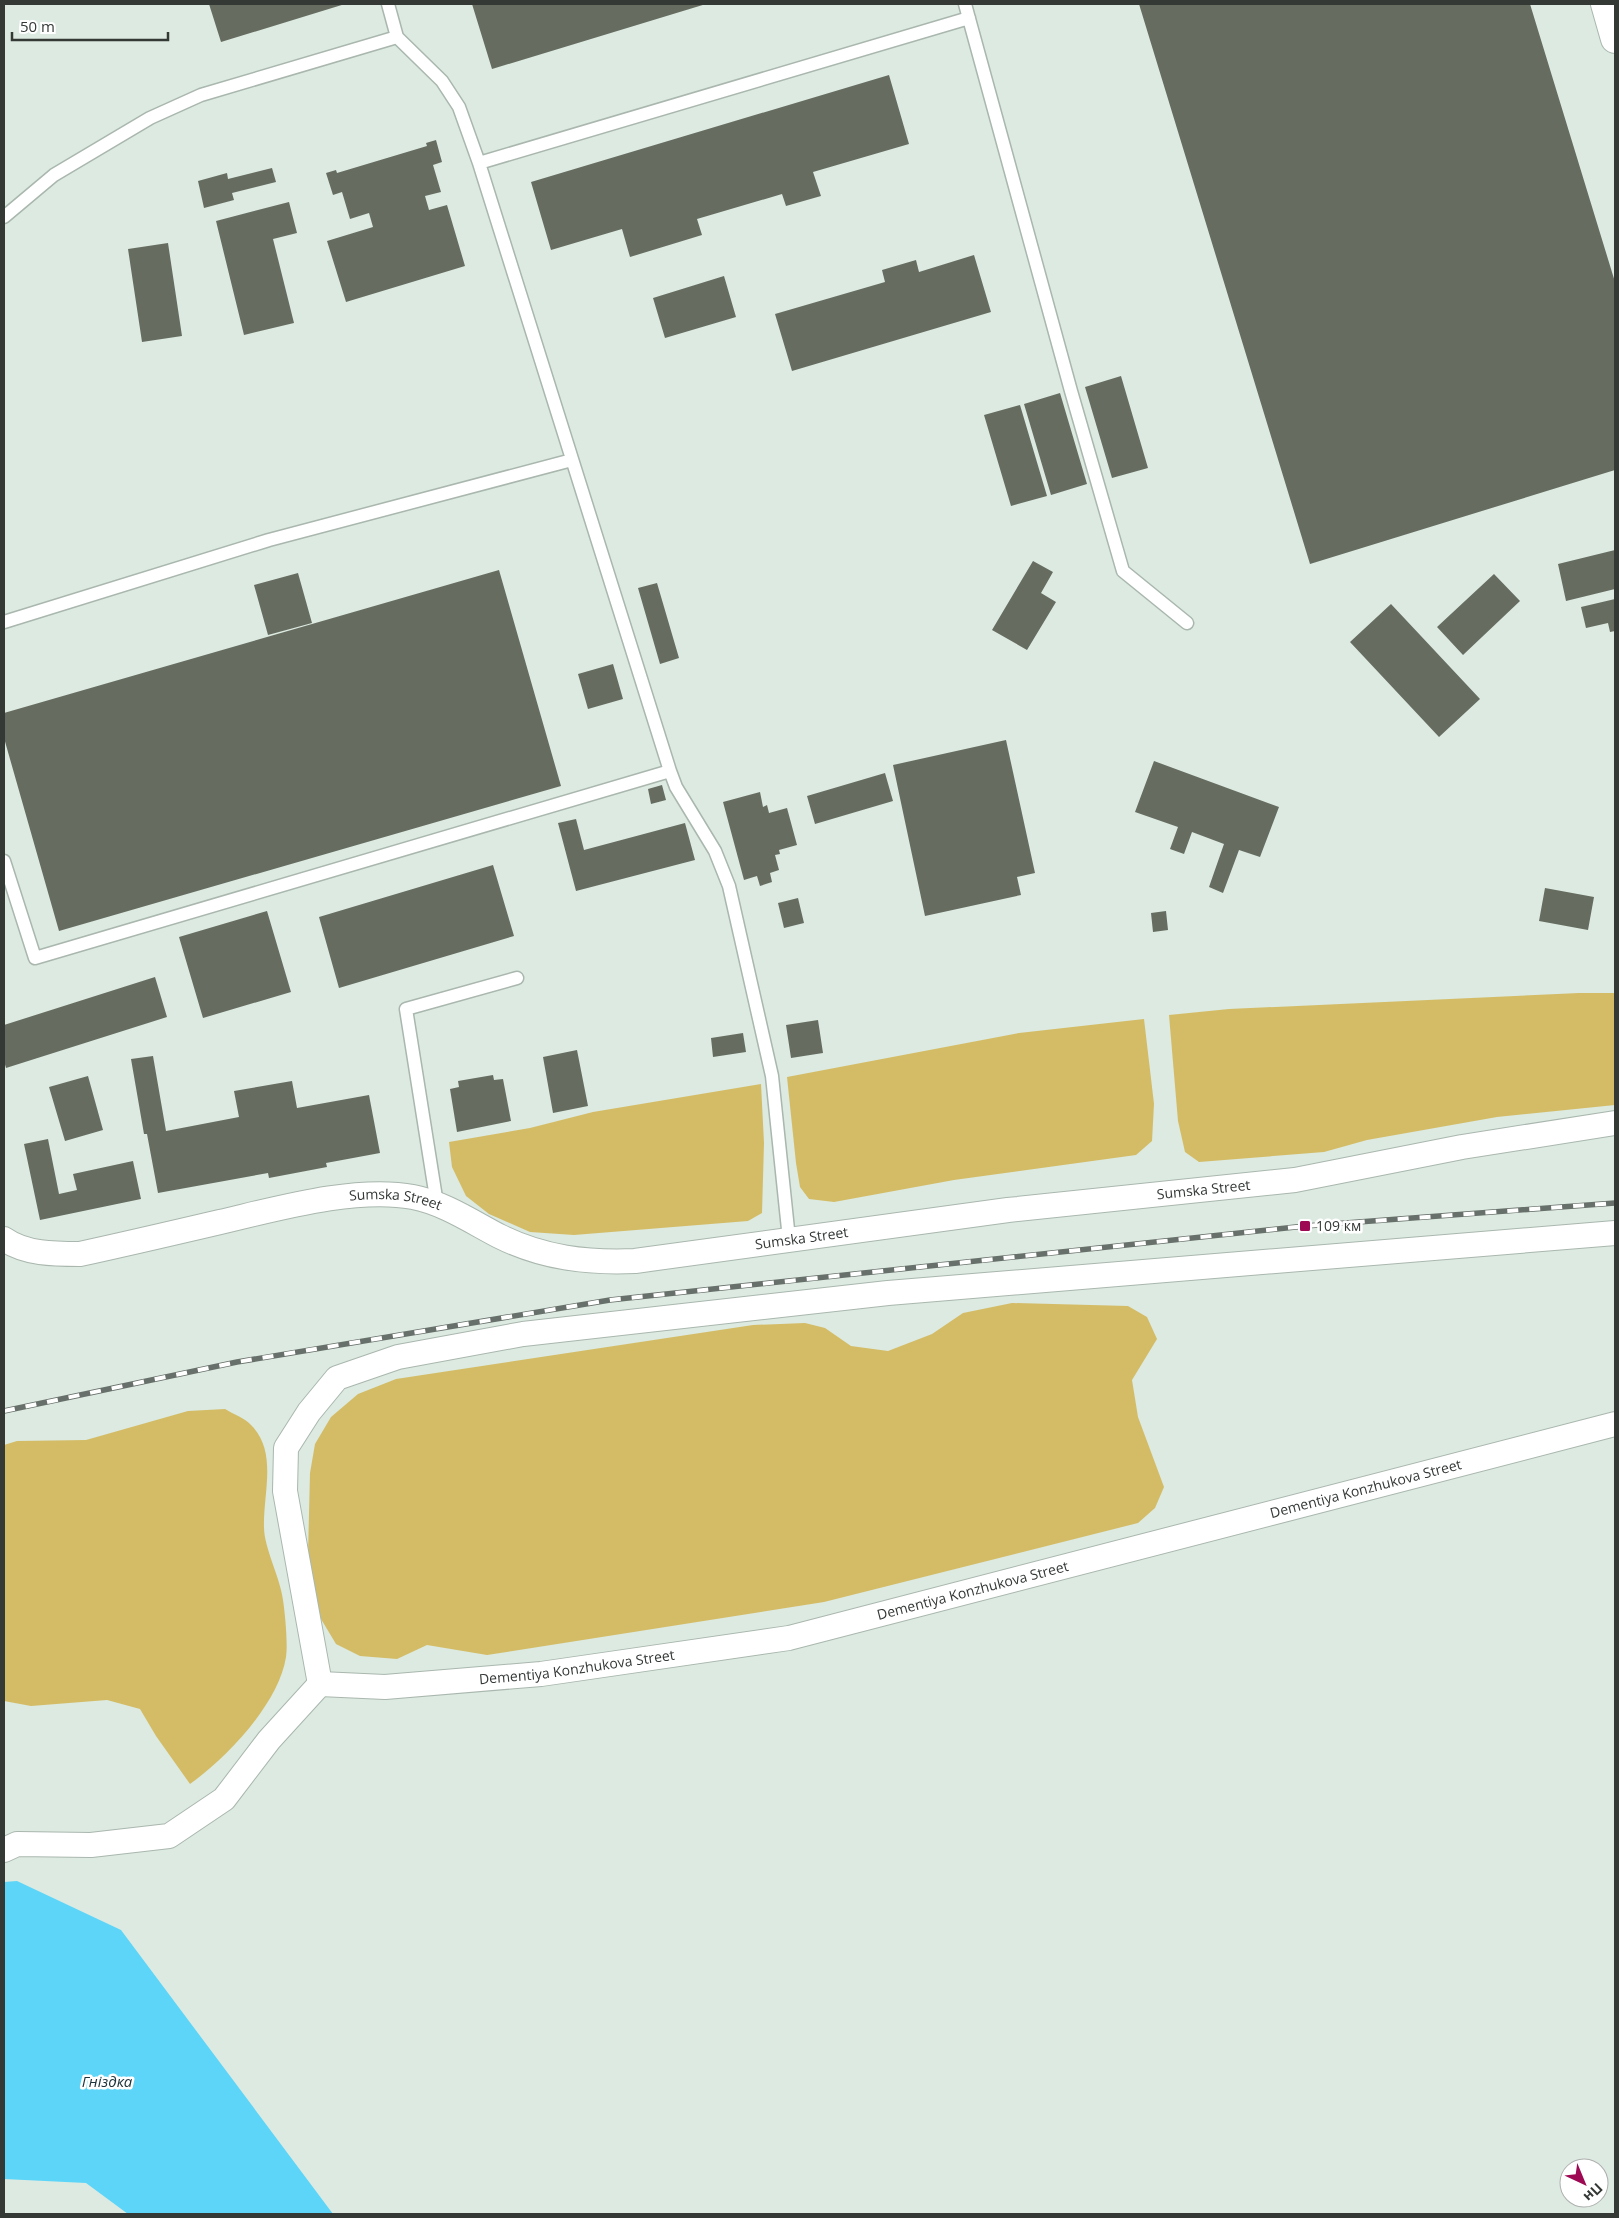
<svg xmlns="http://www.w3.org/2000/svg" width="1619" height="2218" font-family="'Open Sans',sans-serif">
	<rect width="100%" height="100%" fill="#dceae1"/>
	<path fill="#d4bc66" d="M1579,993H1615V1105L1497,1117L1367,1140L1324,1152L1199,1162L1185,1152L1178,1121L1169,1015L1229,1009Z
		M1144,1019L1154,1104L1152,1141L1136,1155L954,1180L834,1202L809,1199L800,1187L796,1163L787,1077L1019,1033Z
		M761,1084L764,1143L762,1213L748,1221L574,1235L530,1232L489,1214L466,1196L452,1167L449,1142L530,1128L593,1112Z
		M1012,1303L1128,1306L1147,1317L1157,1339L1132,1380L1138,1417L1164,1487L1155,1508L1138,1523L824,1602L487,1655L427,1645L397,1659L360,1656L336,1644L321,1619L308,1555L310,1473L315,1444L331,1417L358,1394L396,1379L753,1325L805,1323L825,1328L851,1346L888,1351L932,1334L963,1313Z
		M225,1409C233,1414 245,1418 251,1425C278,1452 263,1493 264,1527C264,1548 280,1577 283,1600C285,1613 288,1644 286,1657C279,1703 227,1758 190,1784L156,1736L140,1709L107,1700L31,1706L4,1701V1445L17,1441L86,1440L188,1411Z"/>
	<path fill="#5dd5f8" d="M17,1881L121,1930L333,2214H128L86,2183L4,2179V1882Z"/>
	<path fill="#676c60" d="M209,4H345L221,42Z
		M472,4H706L492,69Z
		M1139,4H1530L1615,282V470L1310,564Z
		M889,75L909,144L813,172L821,196L786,206L782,194L697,219L702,235L630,257L622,229L551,250L531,182Z
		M436,140L442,162L433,165L441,192L425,196L429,210L447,205L465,266L346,302L327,241L373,227L369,213L350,219L342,192L333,195L326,173L336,170L337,173L427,146L426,143Z
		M272,168L276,182L232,193L234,200L204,208L198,181L227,173L228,179Z
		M289,202L297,233L273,239L294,323L244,335L216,221Z
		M168,243L182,336L142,342L128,249Z
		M974,255L991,312L792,371L775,314L885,282L882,270L916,260L919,272Z
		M724,276L736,317L665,338L653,298Z
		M1121,376L1148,468L1112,478L1085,387Z
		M1060,393L1087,484L1051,495L1024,404Z
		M1020,405L1047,496L1011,506L984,415Z
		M1615,550V589L1566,601L1558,564Z
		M1033,561L1053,572L1041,593L1056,602L1027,650L992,630Z
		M499,570L561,786L59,931L4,738V713Z
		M298,573L312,623L268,635L254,585Z
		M1494,574L1520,601L1463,655L1437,627Z
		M657,583L679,658L660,664L638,588Z
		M1615,599V631L1610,632L1608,623L1586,628L1581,607Z
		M1391,604L1480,699L1439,737L1350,642Z
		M613,664L623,699L588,709L578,674Z
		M1006,740L1035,873L1017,877L1021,895L925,916L893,765Z
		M1154,761L1279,807L1260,857L1239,850L1223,893L1209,887L1224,844L1192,832L1184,854L1170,849L1178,827L1135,812Z
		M885,773L893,801L815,824L807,796Z
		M662,785L666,800L651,804L648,789Z
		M760,792L763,807L767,805L769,813L787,808L797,845L779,850L780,854L775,855L779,870L770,873L772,882L760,886L757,876L744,880L723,802Z
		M576,819L584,850L685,823L695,860L576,891L558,823Z
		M493,865L514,936L339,988L319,917Z
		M1545,888L1594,897L1588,930L1539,921Z
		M798,898L804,923L784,928L778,903Z
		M267,911L291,992L203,1018L179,937Z
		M1166,911L1168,930L1153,932L1151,913Z
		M155,977L167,1017L6,1068L4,1061V1025Z
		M818,1020L823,1053L791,1058L786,1025Z
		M743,1033L746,1052L713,1057L711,1038Z
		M577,1050L588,1106L553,1113L543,1057Z
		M153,1056L166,1131L239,1117L234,1091L292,1081L297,1108L369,1095L380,1153L326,1163L327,1167L269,1178L268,1173L158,1193L147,1134H144L131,1059Z
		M493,1075L494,1080L503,1079L511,1121L457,1132L450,1089L459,1087L458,1081Z
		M88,1076L103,1130L65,1141L49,1087Z
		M48,1139L59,1194L77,1190L73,1174L133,1161L141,1199L40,1220L24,1144Z"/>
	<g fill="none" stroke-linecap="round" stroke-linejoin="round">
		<g stroke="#a9b7ae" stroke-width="15">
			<path id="service" d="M388,4L397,37L442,81L459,107L479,163
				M965,4L1071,391L1123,571L1187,623
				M4,217L54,175L150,118L201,95L397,37
				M4,622L269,540L572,460
				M4,861L35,958L670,771
				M437,1204L406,1009L517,978
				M789,1239L772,1076L729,886L715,851L676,787L670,771L479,163L969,18"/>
		</g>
		<g stroke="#a9b7ae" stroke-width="26">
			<g id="minor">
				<path id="s1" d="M4,1239C25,1254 54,1254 80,1254C126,1244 173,1233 220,1222C276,1209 356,1186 413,1197C444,1203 472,1222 499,1236C543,1258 587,1263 635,1261L1008,1210L1295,1180L1462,1147L1615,1123"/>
				<path d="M320,1684L285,1491L286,1448L309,1412L337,1378L398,1357L523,1334L888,1293L1615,1233"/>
				<path id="s2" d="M320,1684L385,1687L541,1674L789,1638L1615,1424"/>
				<path d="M4,1850L17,1844L91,1845L169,1836L224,1799L269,1740L320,1684"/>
			</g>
		</g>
		<g stroke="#a9b7ae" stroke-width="30">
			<path id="primary" d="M1605,4L1615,39"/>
		</g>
		<use href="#service" stroke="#fff" stroke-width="12"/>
		<use href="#minor" stroke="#fff" stroke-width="24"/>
		<use href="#primary" stroke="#fff" stroke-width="28"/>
		<g stroke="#68706b" stroke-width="5.5">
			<path id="rail" d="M4,1411L237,1362L610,1300L1305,1226L1615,1203"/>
		</g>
		<use href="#rail" stroke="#fff" stroke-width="4" stroke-dasharray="11" stroke-linecap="butt"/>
	</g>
	<rect fill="#9e0954" stroke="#fff" stroke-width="2" x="1299" y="1220" width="12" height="12" rx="2.5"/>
	<g text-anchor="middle" stroke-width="5" stroke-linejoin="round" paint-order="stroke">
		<g font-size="14" fill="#343936" stroke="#fff">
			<text dy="5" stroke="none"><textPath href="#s1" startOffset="1226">Sumska Street</textPath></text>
			<text dy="5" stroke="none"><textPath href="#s1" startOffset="401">Sumska Street</textPath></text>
			<text dy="5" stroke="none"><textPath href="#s1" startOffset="821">Sumska Street</textPath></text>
			<text dy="5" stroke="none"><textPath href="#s2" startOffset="1068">Dementiya Konzhukova Street</textPath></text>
			<text dy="5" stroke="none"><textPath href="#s2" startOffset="662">Dementiya Konzhukova Street</textPath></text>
			<text dy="5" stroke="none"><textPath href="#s2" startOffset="258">Dementiya Konzhukova Street</textPath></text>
		</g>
		<g font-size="14" fill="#343936" stroke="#fff" text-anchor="start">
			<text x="1316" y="1231">109 км</text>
		</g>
		<g font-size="15" font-style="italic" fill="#1e333a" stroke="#fff">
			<text x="107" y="2087">Гніздка</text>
		</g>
	</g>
	<rect width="1619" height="2218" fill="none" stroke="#343936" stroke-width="10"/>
	<g transform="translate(1584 2183) rotate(136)"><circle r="24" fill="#ffffff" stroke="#aeb0af"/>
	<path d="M0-4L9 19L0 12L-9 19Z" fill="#9e0954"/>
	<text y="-8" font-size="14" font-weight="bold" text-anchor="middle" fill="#343936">Пн</text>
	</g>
	<path d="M12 32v8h156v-8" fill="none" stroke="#343936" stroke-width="2.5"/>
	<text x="20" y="32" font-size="15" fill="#343936" stroke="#ffffff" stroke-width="4" paint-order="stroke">50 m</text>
</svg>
